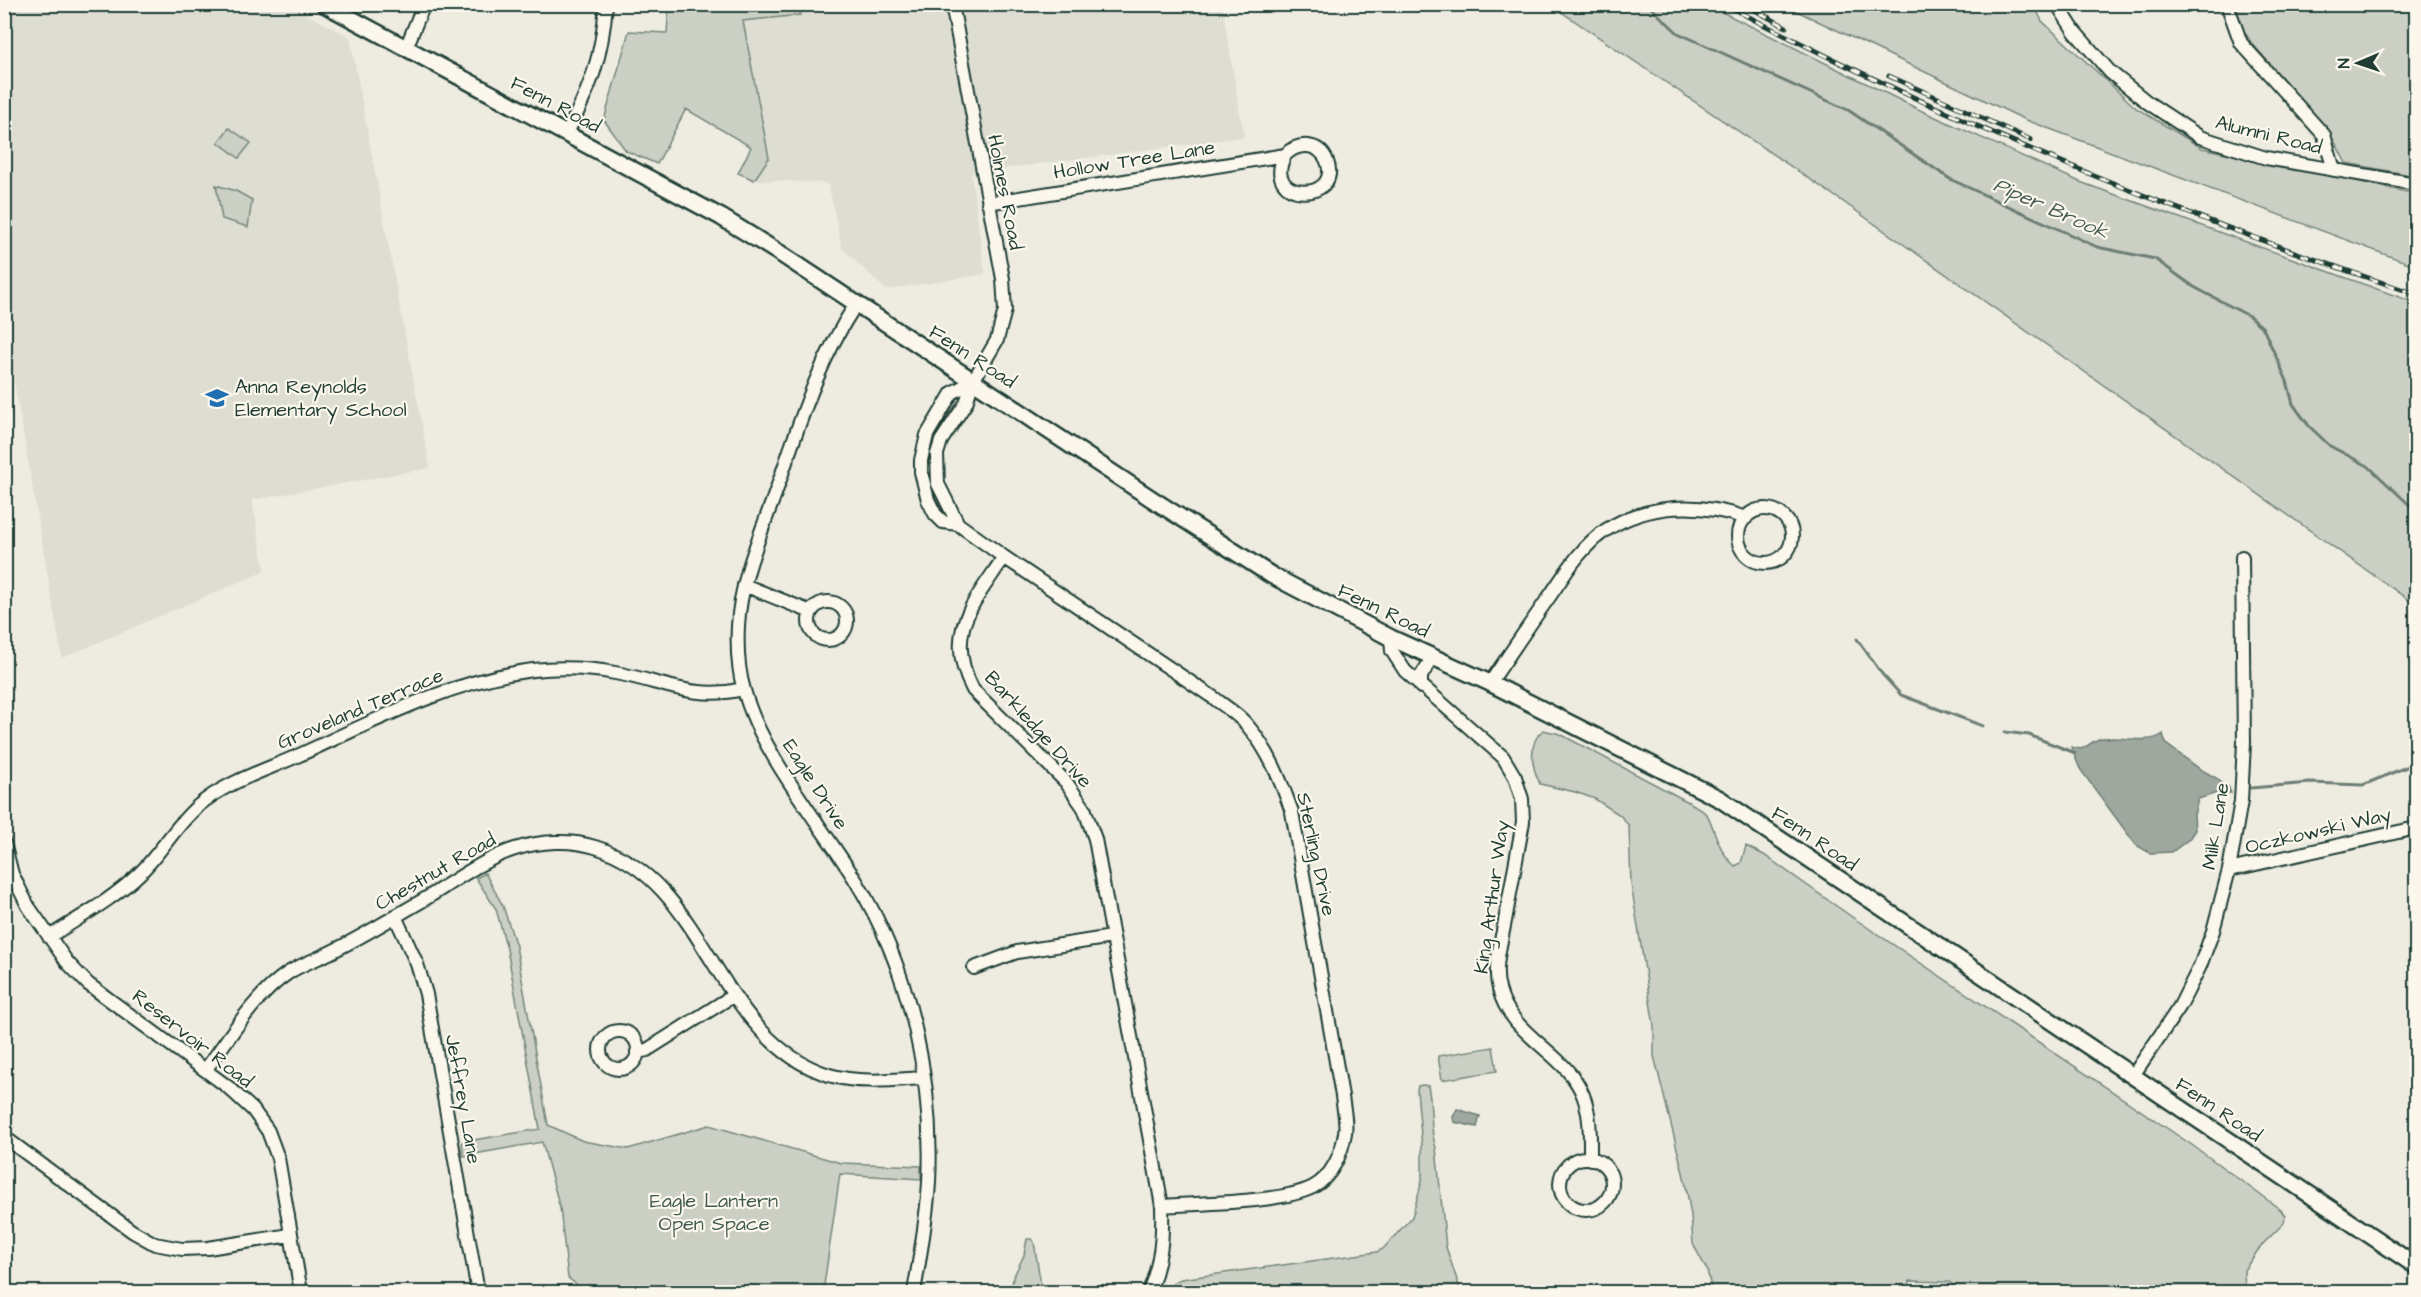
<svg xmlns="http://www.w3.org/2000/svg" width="2421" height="1297" font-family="'Architects Daughter',sans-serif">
	<rect width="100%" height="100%" fill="#eeece1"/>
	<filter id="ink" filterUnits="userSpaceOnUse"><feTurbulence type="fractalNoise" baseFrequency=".0167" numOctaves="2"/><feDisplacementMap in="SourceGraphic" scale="12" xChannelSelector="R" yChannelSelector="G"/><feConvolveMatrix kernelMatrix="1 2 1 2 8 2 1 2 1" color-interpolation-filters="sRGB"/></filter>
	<g filter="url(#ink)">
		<path fill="#ddddd2" d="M799,4L1222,5L1244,137L971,173L985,274L886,290L842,248L828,183L754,180L769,158L743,21L800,15Z
			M4,5H288L350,37L430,468L252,500L265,571L62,658L5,328Z"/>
		<path fill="#cbcfc4" stroke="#75867c" stroke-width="1.5" d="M669,5H799L800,15L743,21L769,158L754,180L738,173L751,147L686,109L657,164L626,151L604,120L629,31L667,33Z
			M1551,5H1708L1922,111L2080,182L2416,303V605L1842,201Z
			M1784,5H2034L2042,21L2136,108L2202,148L2416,194V266L2026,120Z
			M2235,5H2416V176L2346,163L2336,144L2320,122L2251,42L2239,23Z
			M229,128L251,143L239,158L218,142Z
			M216,185L236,191L252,200L248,227L222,219Z
			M1543,730L1560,734L1694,805C1699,808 1706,812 1709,818C1716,835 1720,853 1735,866L1741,863L1746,846L1764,855L1852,917L2192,1145L2281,1210L2285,1216L2284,1223L2261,1246L2244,1270L2245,1292H1955L1953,1285L1949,1282L1910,1281L1908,1292H1712L1707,1270L1693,1244L1691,1215L1685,1181L1654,1056V1026L1631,884L1629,826L1620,815L1595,799L1575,792L1540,784C1532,768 1527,743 1543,730Z
			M485,873L503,906L516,946L548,1125L583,1141L628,1149L709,1125L841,1163L921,1166V1179L840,1174L823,1292H587L568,1278L560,1208L542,1142L463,1156L462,1142L540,1129L507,949L496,909L476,878Z
			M1493,1047L1497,1071L1442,1080L1438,1056Z
			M1423,1085L1428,1086C1433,1107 1429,1128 1436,1148L1446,1247L1461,1292H1168L1174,1282L1181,1279L1377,1252L1383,1249L1412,1217L1422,1181V1147L1417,1090L1418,1086Z
			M1027,1239H1031L1034,1242L1042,1292H1011L1013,1278L1024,1255Z"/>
		<path fill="#9fa89f" stroke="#6c7d74" stroke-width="1.5" d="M2163,734L2166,744L2200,769L2218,779L2223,786H2228L2231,793H2217L2198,799L2194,815L2195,830L2189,839L2172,852L2150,853L2136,845L2130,837L2080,769L2071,747L2081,749C2089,746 2093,740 2102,738C2120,736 2149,745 2163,734Z
			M1457,1109L1480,1116L1477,1127L1454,1122L1453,1117Z"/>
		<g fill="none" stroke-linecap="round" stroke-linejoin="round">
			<path stroke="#6c7d74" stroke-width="3" d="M1647,4L1678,33L1848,110L1950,179L2097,247L2155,259L2194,287L2249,316L2263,328L2287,381L2293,404L2309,426L2330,446L2368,466L2416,511
				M1857,639L1882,674L1901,695L1983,726
				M2005,732L2029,735L2075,753
				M2251,788L2310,783L2363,785L2416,763"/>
			<g stroke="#1f3d34" stroke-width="16">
				<path id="minor" d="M952,4L1003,279L1005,310L997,340L973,381L966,403L941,441L937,454L938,484L958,524
					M2057,4L2075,32L2110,72L2147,102L2200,137L2266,158L2416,184
					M2227,4L2241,43L2324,135L2334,170
					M406,48L424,4
					M567,133C591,86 602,58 606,4
					M988,203L1285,155C1298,142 1319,142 1327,161C1343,203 1260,203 1285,155
					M856,304C817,363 798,428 775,494C760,536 740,581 738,626C737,646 738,670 744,690C761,754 821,824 856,881C910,969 934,1080 929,1182C927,1219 920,1256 914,1292
					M973,381L952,393L927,435L921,460V472L928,500L935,514L943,522L958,524L1004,557L1214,698C1224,706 1238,714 1247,725C1269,750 1281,781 1292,812L1342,1096C1343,1107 1347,1121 1345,1133C1342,1153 1332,1177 1313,1187C1282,1203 1200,1203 1162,1206
					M1738 536a27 27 0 1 1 54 0a27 27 0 1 1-54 0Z
					M1004,557C973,604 943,633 973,690L1066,782L1084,808L1095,839L1162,1206C1163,1239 1161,1261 1149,1292
					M744,585L811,612
					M809 621a19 19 0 1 1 38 0a19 19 0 1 1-38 0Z
					M1391,638L1392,651L1405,671L1503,757L1515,777L1522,799L1523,822C1517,855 1511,888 1505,921C1501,943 1493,968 1499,989C1511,1037 1566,1052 1583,1095C1591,1115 1590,1138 1590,1159
					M1490,683C1509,655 1528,627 1547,600C1564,576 1580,547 1606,530C1648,503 1700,502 1746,518
					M1421,687V676L1433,657
					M4,843L12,874L28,906L67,962L88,984L228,1087L253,1110L268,1131L278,1158L301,1292
					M2229,870L2416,828
					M395,916L417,964L426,994L478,1292
					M49,937C80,917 115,898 141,872C162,851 176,825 198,806C224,783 263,771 295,757C372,722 449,681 533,670C560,667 588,668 615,673C662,681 694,701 743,689
					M974,968L1017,952L1112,937
					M600 1050a19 19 0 1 1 38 0a19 19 0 1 1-38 0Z
					M637,1052L647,1050L734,995
					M206,1069C230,1037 254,996 288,973C303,963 321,958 337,949C365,935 392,918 420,902C447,886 485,858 515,849C540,841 570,839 595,847C709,881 714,1039 829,1075C859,1084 893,1080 924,1078
					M2132,1077L2180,1006L2200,966L2213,931L2229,870L2241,801L2244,743L2242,557
					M4,1137L132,1231L155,1244L182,1249L208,1248L290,1235
					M1560 1184a26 26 0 1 1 52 0a26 26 0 1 1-52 0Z"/>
			</g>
			<g stroke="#1f3d34" stroke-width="20">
				<path id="tertiary" d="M324,4L721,217L781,254L1152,499L1271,575L1391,638L1490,683L1720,799L2416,1266"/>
			</g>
			<use href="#minor" stroke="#fbf7ec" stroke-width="12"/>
			<use href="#tertiary" stroke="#fbf7ec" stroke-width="15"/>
			<g stroke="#1f3d34" stroke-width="5">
				<path id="rail" d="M1724,4C1946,121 2178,215 2416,294
					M1744,4L1786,27
					M1889,76L2031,140"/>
			</g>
			<use href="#rail" stroke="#fbf7ec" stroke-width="3" stroke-dasharray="9" stroke-linecap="butt"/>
		</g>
	</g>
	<defs>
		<g id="school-bare" transform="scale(1.8)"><path d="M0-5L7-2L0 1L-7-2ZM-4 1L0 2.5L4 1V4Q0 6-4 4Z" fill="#1f6fb2" stroke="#fbf7ec" stroke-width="2.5" paint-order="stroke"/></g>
	</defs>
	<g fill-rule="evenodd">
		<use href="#school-bare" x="217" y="398"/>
	</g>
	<g text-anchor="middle" stroke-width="4.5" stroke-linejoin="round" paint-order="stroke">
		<g font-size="20" fill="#1f3d34" stroke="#fbf7ec">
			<text transform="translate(556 104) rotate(28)" y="7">Fenn Road</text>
			<text transform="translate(2269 134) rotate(14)" y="7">Alumni Road</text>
			<text transform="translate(1134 159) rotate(-9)" y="7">Hollow Tree Lane</text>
			<text transform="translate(1006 192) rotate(79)" y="7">Holmes Road</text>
			<text transform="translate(973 356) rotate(33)" y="7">Fenn Road</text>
			<text transform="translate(1384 610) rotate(26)" y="7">Fenn Road</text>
			<text transform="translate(360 708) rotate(-23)" y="7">Groveland Terrace</text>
			<text transform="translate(1039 729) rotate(48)" y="7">Barkledge Drive</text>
			<text transform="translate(816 784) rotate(57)" y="7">Eagle Drive</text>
			<text transform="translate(2215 826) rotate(-81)" y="7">Milk Lane</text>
			<text transform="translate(2318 830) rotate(-13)" y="7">Oczkowski Way</text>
			<text transform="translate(1815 838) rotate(34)" y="7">Fenn Road</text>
			<text transform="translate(1317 854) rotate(78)" y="7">Sterling Drive</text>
			<text transform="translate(435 871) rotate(-30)" y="7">Chestnut Road</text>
			<text transform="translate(1491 897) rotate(-82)" y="7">King Arthur Way</text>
			<text transform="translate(193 1038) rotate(38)" y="7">Reservoir Road</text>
			<text transform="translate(464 1099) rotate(80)" y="7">Jeffrey Lane</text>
			<text transform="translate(2219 1109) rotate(34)" y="7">Fenn Road</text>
		</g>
		<g font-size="20" fill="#1f3d34" stroke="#fbf7ec" text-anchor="start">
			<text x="235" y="393">Anna Reynolds<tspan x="235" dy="23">Elementary School</tspan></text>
		</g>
		<g font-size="20" fill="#415a51" stroke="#fbf7ec">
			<text x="714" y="1207">Eagle Lantern<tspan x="714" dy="23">Open Space</tspan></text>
		</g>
		<g font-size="21" font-style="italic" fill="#455d54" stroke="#fbf7ec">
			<text transform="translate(2051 208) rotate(24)" y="7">Piper Brook</text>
		</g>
	</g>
	<rect width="2421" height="1297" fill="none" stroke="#fbf7ec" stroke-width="24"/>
	<rect x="12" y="12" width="2397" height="1273" fill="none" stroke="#1f3d34" stroke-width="2" filter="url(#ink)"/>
	<g transform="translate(2358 63) rotate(268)" stroke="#fbf7ec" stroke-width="4.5" paint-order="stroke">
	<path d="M0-4.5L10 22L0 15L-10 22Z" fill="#1f3d34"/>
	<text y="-9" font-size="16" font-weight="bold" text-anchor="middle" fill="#1f3d34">N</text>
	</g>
</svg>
